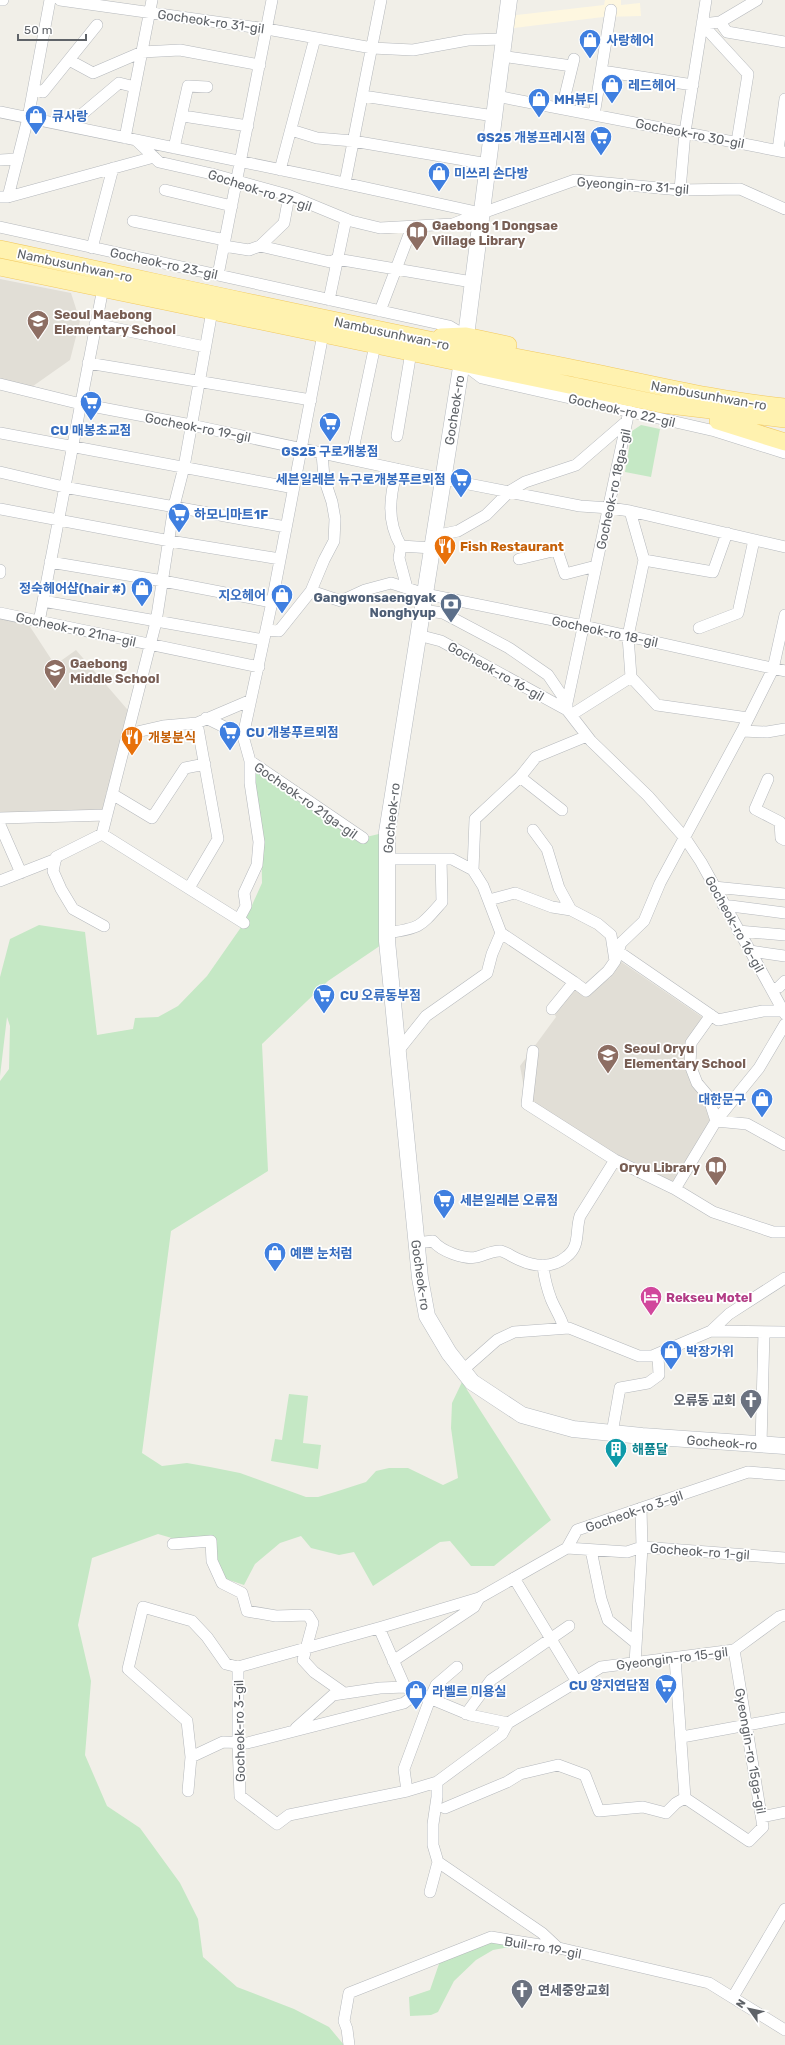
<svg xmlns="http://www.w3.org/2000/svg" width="785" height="2045" font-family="Rubik,'Noto Sans KR',sans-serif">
	<rect width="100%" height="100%" fill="#f1efe8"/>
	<path fill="#fef7e0" d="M605,0H621V5L640,3L641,16L603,17L505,29L507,16L604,5Z"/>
	<path fill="#e1ded6" d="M0,279L71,293L80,321L70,360L26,391L0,384Z
		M0,613L25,619L55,665L76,650L133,716L107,815L0,818Z
		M620,961L705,1019L691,1043L690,1065L716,1121L675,1189L527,1104L520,1066L556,1017L553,1011L572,985L586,993L610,978Z"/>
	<path fill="#c5e8c5" d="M641,425L660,429L651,477L625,472L632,431Z
		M250,761L362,838L387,832V941L328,981L262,1044L268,1171L171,1231L142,1453L162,1466L187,1463L210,1467L240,1473L306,1497H318L335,1492L366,1482L376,1471L389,1468H408L443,1485L458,1478L451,1428L452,1403L462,1382L551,1520L494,1566H471L450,1541L440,1542L373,1586L354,1552L339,1555L311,1548L301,1536L280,1543L255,1564L244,1585L226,1579L217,1563L214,1540L182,1541L158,1534L92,1558L78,1625L91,1681L85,1755L107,1806L140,1828L180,1883L198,1919L203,1957L237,1987L294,2009L329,2027L344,2045H0V1081L9,1069L10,1026L7,1017L0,1076V977L10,939L39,925L85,932L97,1035L133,1029L135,1018L158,1017L178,1006L207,976L244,923L262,883L261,828Z
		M289,1394L308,1396L303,1443L321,1445L318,1469L271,1461L275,1439L282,1440Z
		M493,1942L529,1948H504L493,1950L476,1960L454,1981L438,2012L431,2015L410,2016L409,1997L430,1990L440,1961Z"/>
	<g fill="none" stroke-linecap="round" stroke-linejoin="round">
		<g stroke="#b5b8bc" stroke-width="12">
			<path id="street" d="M0,0H3
				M60,0L267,29L372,48L413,50L468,40L504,39
				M720,22L757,0
				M702,24L748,74L737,142
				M702,24L720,22L727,32L785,42
				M501,56L572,66
				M69,60L93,73L142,52L180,50L260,65
				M602,71L693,85
				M34,89L43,92L97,25
				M363,96L494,116
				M496,96L785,152
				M562,108L574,59
				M0,112L316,177L481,213
				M594,115L611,10
				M183,116L248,126
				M68,126L119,83L135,87
				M291,130L317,138L353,141L488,164
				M125,138L152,0
				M137,141L159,162L212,174L288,195L351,221L380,228L453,224L471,217L575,180L680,190L740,189L785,209
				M174,148L188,86L207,87
				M778,150L785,99
				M0,160L18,159
				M280,170L315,38
				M345,183L381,0
				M165,190L232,206
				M680,190L685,132L706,0
				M0,197H8L154,157
				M8,197L28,118L50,0
				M133,221L225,240
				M0,227L449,326L466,336
				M224,246L249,250L260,246L284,223L289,196
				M260,246L330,262L337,259L472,282
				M92,248L113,168
				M218,275L272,0
				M329,300L346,219
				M380,311L412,227
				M95,324L205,347
				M88,363L311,400
				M466,366L482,378L715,431L785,453
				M0,384L81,404L191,425L443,479L580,506L610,508L630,511L785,547
				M0,433L294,488
				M397,436L411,352
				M351,459L375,345
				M397,469C390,496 386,520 401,546L432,548
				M0,472L64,487L286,527
				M0,509L170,541L280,559
				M630,511L644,560L628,636L631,677L657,705L748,718
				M434,536L458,531L486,515L510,491L525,482L576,465L627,421
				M401,546L399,558L407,588
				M519,559L557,550L565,574L596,566
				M644,560L713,572L727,533
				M50,562L163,581L272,602
				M0,570V573
				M311,591L341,601L365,590L391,583L425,594L583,626L785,671
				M43,601L264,640
				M422,610L443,613L509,648L548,675L567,703
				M0,613L259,667
				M39,622L103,288
				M699,628L738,613L754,540
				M266,630L279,631L311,591L324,560L334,541L335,519L332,502L324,478L322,453
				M418,635L441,641L567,710L591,741L648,796L685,838L701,862L785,1014
				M567,710V703L629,411
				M571,715L631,677
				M206,718L243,736
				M742,731L767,732L785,729
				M128,734L163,726L197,723L251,700
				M250,761L363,838
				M520,777L562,810
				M768,779L755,809L780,822L781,838L785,840
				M112,794L152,818L185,768L205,764
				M0,818L107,815
				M0,825L21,873
				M533,830L547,849L559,888L571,910
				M102,834L244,923
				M386,859H452L473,870L483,886L501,933L574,982
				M473,870L475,819L520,777L536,757L587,736
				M0,881L56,859
				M714,887L785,894
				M189,888L218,839L197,723
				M489,900L515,893L552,907L571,910L598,924L611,935L615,961
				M723,905L785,913
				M239,919L246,906L244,893L257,865L259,842L250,783V761L243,736L272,602L323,334
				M104,926L73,909L61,889L53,871L56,857L102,834L156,622L174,506L184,467L212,311
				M738,931L785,935
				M387,933C421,928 420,927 442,902L441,859
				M750,951L785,956
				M619,952L718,1020L763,1011H785
				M772,990L779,987L785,981
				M552,1009L574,982L586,991L608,971L615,961L621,943L644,921L660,883L743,729L773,669L785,615
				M711,1015L691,1043L690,1065L697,1083L708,1096L716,1121L747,1124L785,1145
				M398,1051L426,1016L487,973L492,954L501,933
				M533,1051L527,1104L615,1160L675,1189L713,1212L773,1232H785
				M675,1189L716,1121L759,1068L785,1024
				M416,1243L433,1241C441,1251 464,1260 477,1257C485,1255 493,1250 501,1251C508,1253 514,1258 520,1260C535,1267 553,1268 566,1257C581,1246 575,1231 580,1216L615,1160
				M543,1265C544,1277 547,1288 551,1299C555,1309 561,1317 564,1328
				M711,1331L785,1332
				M463,1370L497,1340L514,1332L569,1328L639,1356H652L711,1331L729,1314L785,1278
				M612,1433L620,1388L648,1383L659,1375L658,1355
				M761,1444L764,1332
				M785,1475L748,1472L577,1530L567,1548L479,1598L382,1627L238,1667V1743L240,1796L277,1824L289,1815L407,1791L437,1782L502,1734L508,1723L601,1667L734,1650L779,1617L785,1615
				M173,1544L211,1541L212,1561L222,1583L242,1593L247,1611L276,1616L308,1615L313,1623L303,1660L314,1672L344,1693
				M567,1548L627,1552L642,1547L785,1558
				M591,1550L601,1599L608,1620L636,1643
				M514,1578L577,1682
				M379,1628L405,1687
				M393,1661L474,1607L479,1598
				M635,1663L642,1547L641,1508
				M466,1714L491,1680L569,1626
				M296,1728L333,1695L380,1688L405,1687L417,1693
				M682,1737L785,1718
				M191,1757L223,1742L247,1743L404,1703L417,1693L470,1715L508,1723
				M188,1791L191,1757L187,1721L128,1669L143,1607L192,1621L207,1637L226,1664L238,1667
				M407,1791L404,1769L430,1699L436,1685L457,1667
				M685,1798L749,1841L763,1827L734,1650
				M445,1808L507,1782L520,1774L558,1765L585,1775L599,1811L643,1807L666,1813L676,1803L685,1798L675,1658
				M762,1817L785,1812
				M438,1862L542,1933L558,1948
				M430,1892L438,1862L433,1845V1824L437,1797V1782
				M733,1997L785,1909
				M349,2045L347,2029L344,2021L349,1993L491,1937L559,1948L709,1983L785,2030"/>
		</g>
		<g stroke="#b6babf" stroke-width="17">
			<path id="secondary" d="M509,0L466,336L387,832V941L420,1278L427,1316L449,1353L472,1382L522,1415L573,1429L642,1436L785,1446"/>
		</g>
		<g stroke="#f2c960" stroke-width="18">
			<path id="primary" d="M0,249C189,289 378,332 567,367C640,381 711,400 785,407
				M0,267L661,404L785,419
				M441,337L466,336L508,345
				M718,421L785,442"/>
		</g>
		<use href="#street" stroke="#fff" stroke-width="11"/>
		<use href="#secondary" stroke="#fff" stroke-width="16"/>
		<use href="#primary" stroke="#fff2af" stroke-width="17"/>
	</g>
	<defs>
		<g id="shop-pin" transform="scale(1.15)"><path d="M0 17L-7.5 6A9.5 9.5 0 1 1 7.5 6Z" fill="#3f7fe0" stroke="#fff"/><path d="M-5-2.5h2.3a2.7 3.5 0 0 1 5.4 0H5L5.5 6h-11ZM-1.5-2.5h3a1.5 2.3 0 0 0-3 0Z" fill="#fff"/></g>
		<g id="supermarket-pin" transform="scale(1.15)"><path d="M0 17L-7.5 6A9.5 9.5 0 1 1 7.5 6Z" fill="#3f7fe0" stroke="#fff"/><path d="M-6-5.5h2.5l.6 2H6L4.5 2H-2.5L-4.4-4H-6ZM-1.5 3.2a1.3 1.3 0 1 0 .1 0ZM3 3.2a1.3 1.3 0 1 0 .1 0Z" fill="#fff"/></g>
		<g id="library-pin" transform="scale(1.15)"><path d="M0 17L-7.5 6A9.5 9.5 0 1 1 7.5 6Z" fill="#8d6e63" stroke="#fff"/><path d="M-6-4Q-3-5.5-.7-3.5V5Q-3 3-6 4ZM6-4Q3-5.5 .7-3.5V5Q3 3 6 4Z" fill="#fff"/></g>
		<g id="school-pin" transform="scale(1.15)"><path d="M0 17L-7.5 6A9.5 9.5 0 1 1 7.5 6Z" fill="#8d6e63" stroke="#fff"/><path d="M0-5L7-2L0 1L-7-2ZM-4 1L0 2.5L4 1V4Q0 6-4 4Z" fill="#fff"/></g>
		<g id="restaurant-pin" transform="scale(1.15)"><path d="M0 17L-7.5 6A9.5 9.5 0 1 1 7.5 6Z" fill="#e8710a" stroke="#fff"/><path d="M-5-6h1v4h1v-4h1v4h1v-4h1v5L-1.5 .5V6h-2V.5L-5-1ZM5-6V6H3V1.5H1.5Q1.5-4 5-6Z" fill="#fff"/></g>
		<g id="bank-pin" transform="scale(1.15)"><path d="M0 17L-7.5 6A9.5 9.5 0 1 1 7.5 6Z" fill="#5c6f8a" stroke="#fff"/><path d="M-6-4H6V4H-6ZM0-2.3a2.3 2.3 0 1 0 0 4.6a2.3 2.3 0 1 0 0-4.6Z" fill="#fff"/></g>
		<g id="hotel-pin" transform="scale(1.15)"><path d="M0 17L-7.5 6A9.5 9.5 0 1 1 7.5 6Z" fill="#d1479c" stroke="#fff"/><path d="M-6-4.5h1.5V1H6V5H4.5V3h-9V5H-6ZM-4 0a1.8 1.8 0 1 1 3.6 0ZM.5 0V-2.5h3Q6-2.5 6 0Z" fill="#fff"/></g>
		<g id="church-pin" transform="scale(1.15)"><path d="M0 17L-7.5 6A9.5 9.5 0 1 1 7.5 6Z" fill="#6b7280" stroke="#fff"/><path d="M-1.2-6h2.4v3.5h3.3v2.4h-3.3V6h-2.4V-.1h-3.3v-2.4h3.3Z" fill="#fff"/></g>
		<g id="building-pin" transform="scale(1.15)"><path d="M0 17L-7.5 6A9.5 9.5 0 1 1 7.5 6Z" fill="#0f9aa8" stroke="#fff"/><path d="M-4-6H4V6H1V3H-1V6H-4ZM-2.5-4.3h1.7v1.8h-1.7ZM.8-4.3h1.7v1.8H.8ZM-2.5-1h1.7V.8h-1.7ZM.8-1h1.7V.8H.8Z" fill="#fff"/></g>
	</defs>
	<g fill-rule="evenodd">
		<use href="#shop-pin" x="590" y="40"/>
		<use href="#shop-pin" x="612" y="85"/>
		<use href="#shop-pin" x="539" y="99"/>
		<use href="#shop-pin" x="36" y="116"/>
		<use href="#supermarket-pin" x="601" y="137"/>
		<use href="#shop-pin" x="439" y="173"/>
		<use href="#library-pin" x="417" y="232"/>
		<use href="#school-pin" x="38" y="321"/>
		<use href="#supermarket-pin" x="91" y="402"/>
		<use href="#supermarket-pin" x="330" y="423"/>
		<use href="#supermarket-pin" x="461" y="479"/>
		<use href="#supermarket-pin" x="179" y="514"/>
		<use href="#restaurant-pin" x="445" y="546"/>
		<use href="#shop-pin" x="142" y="588"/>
		<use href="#shop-pin" x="282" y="595"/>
		<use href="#bank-pin" x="451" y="604"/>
		<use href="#school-pin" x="55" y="670"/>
		<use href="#supermarket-pin" x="230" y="732"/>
		<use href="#restaurant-pin" x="132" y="737"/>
		<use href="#supermarket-pin" x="324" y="995"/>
		<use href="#school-pin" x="608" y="1055"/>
		<use href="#shop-pin" x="762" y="1099"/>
		<use href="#library-pin" x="716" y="1167"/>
		<use href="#supermarket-pin" x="444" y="1200"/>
		<use href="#shop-pin" x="275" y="1253"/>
		<use href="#hotel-pin" x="651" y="1297"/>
		<use href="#shop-pin" x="671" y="1351"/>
		<use href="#church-pin" x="751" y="1400"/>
		<use href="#building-pin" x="616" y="1449"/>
		<use href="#supermarket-pin" x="666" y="1685"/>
		<use href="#shop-pin" x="416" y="1691"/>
		<use href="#church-pin" x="522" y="1990"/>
	</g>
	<g text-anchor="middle" stroke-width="3.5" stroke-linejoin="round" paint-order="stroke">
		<g font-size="13" fill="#5f6368" stroke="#fff">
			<text transform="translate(211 21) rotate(8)" y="5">Gocheok-ro 31-gil</text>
			<text transform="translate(690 133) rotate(11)" y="5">Gocheok-ro 30-gil</text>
			<text transform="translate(633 185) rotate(4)" y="5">Gyeongin-ro 31-gil</text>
			<text transform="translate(260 190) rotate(18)" y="5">Gocheok-ro 27-gil</text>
			<text transform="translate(164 263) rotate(12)" y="5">Gocheok-ro 23-gil</text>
			<text transform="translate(75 265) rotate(12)" y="5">Nambusunhwan-ro</text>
			<text transform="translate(392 333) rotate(12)" y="5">Nambusunhwan-ro</text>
			<text transform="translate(709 395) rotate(10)" y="5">Nambusunhwan-ro</text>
			<text transform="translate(454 410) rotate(-81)" y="5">Gocheok-ro</text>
			<text transform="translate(622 410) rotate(13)" y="5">Gocheok-ro 22-gil</text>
			<text transform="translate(198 427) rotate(11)" y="5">Gocheok-ro 19-gil</text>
			<text transform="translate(613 489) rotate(-78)" y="5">Gocheok-ro 18ga-gil</text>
			<text transform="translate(76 629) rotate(12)" y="5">Gocheok-ro 21na-gil</text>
			<text transform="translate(605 631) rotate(12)" y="5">Gocheok-ro 18-gil</text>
			<text transform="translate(496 671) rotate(29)" y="5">Gocheok-ro 16-gil</text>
			<text transform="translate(306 800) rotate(35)" y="5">Gocheok-ro 21ga-gil</text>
			<text transform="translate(391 818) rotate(-84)" y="5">Gocheok-ro</text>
			<text transform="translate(735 924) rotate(61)" y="5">Gocheok-ro 16-gil</text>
			<text transform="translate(421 1275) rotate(82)" y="5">Gocheok-ro</text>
			<text transform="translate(722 1442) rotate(4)" y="5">Gocheok-ro</text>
			<text transform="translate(634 1511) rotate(-19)" y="5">Gocheok-ro 3-gil</text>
			<text transform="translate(700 1551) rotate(4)" y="5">Gocheok-ro 1-gil</text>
			<text transform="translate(672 1658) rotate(-7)" y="5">Gyeongin-ro 15-gil</text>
			<text transform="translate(239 1731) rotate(-91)" y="5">Gocheok-ro 3-gil</text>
			<text transform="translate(751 1751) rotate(80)" y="5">Gyeongin-ro 15ga-gil</text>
			<text transform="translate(543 1947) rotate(10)" y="5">Buil-ro 19-gil</text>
		</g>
		<g font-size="13" font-weight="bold" fill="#366cbe" stroke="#fff" text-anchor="start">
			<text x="606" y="45">사랑헤어</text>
			<text x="628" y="90">레드헤어</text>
			<text x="554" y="104">MH뷰티</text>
			<text x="52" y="121">큐사랑</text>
			<text x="586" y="142" text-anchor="end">GS25 개봉프레시점</text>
			<text x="454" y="178">미쓰리 손다방</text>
			<text x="91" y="435" text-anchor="middle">CU 매봉초교점</text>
			<text x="330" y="456" text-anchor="middle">GS25 구로개봉점</text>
			<text x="446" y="484" text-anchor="end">세븐일레븐 뉴구로개봉푸르뫼점</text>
			<text x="194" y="519">하모니마트1F</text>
			<text x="126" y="593" text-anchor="end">정숙헤어샵(hair #)</text>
			<text x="266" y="600" text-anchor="end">지오헤어</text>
			<text x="246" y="737">CU 개봉푸르뫼점</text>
			<text x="340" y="1000">CU 오류동부점</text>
			<text x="746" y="1104" text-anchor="end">대한문구</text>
			<text x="460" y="1205">세븐일레븐 오류점</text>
			<text x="290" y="1258">예쁜 눈처럼</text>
			<text x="686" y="1356">박장가위</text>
			<text x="650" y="1690" text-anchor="end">CU 양지연담점</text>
			<text x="432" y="1696">라벨르 미용실</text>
		</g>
		<g font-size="13" font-weight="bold" fill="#785e54" stroke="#fff" text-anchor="start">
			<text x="432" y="230">Gaebong 1 Dongsae<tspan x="432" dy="15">Village Library</tspan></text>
			<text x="54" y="319">Seoul Maebong<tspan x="54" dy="15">Elementary School</tspan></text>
			<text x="70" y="668">Gaebong<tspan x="70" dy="15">Middle School</tspan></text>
			<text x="624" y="1053">Seoul Oryu<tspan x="624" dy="15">Elementary School</tspan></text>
			<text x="700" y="1172" text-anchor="end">Oryu Library</text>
		</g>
		<g font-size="13" font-weight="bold" fill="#c56008" stroke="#fff" text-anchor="start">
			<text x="460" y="551">Fish Restaurant</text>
			<text x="148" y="742">개봉분식</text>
		</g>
		<g font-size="13" font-weight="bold" fill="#4e5e75" stroke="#fff" text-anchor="end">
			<text x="436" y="602">Gangwonsaengyak<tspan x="436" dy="15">Nonghyup</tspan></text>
		</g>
		<g font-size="13" font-weight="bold" fill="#b23c85" stroke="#fff" text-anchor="start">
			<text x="666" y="1302">Rekseu Motel</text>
		</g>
		<g font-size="13" font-weight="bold" fill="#5b616d" stroke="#fff" text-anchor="end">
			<text x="736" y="1405">오류동 교회</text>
			<text x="538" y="1995" text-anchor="start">연세중앙교회</text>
		</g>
		<g font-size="13" font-weight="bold" fill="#0d838f" stroke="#fff" text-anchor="start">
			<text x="632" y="1454">해품달</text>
		</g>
	</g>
	<g transform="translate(749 2009) rotate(303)" stroke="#ffffff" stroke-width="3" paint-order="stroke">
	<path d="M0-3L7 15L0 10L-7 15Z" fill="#5f6368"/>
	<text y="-6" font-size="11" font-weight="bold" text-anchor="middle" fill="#5f6368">N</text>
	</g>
	<path d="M18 34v6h68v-6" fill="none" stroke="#5f6368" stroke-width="2"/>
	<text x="24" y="34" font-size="12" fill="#5f6368" stroke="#ffffff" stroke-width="3" paint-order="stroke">50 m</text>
</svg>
